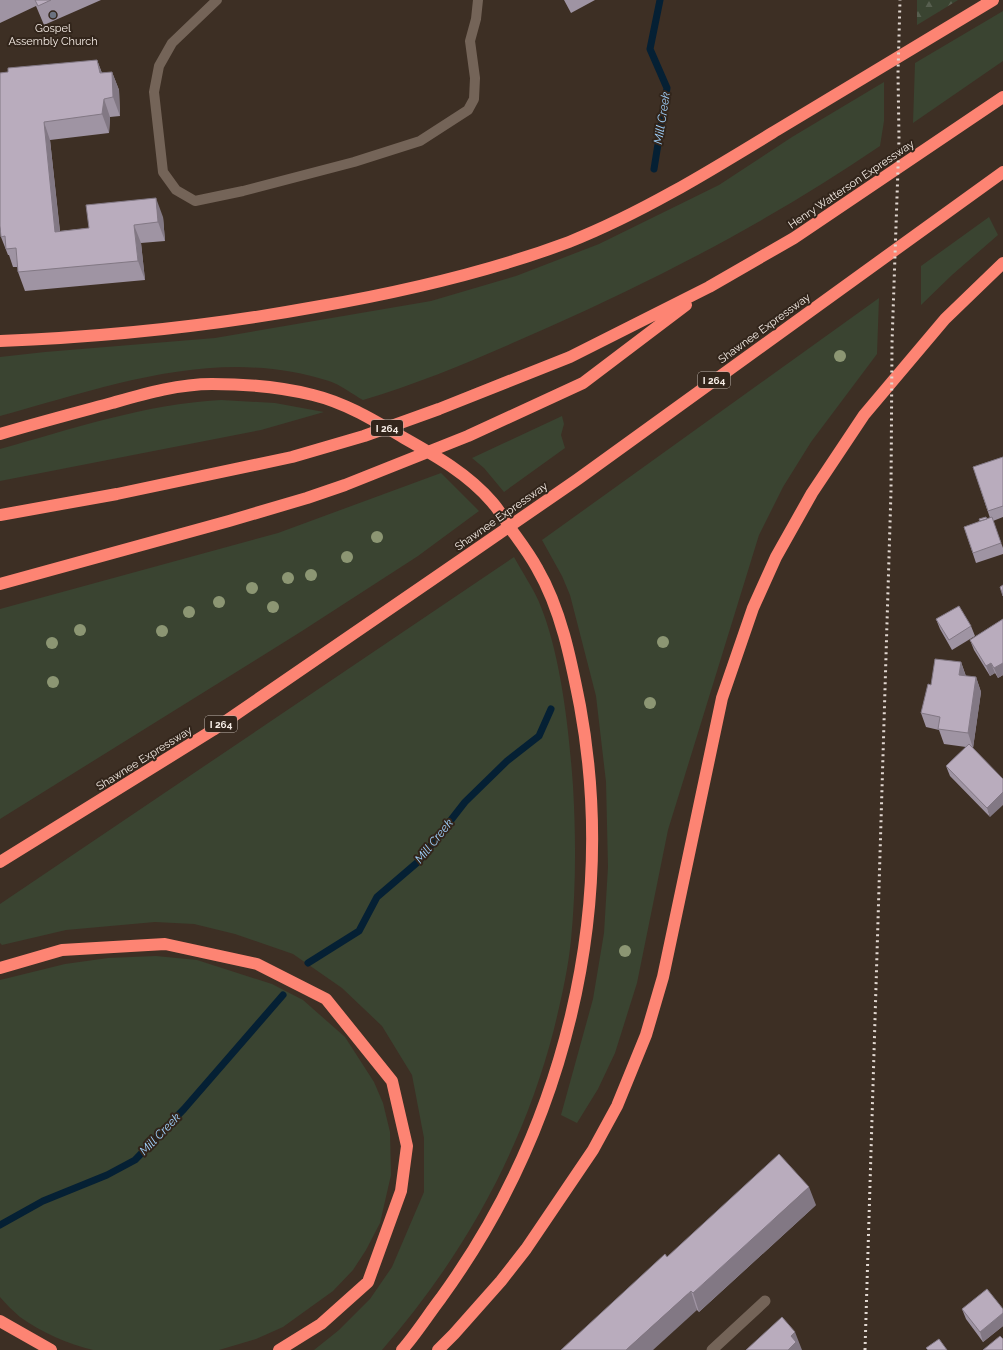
<svg xmlns="http://www.w3.org/2000/svg" width="1003" height="1350" font-family="Raleway,sans-serif">
	<defs>
		<pattern id="forest-firs" width="22" height="20" patternUnits="userSpaceOnUse"><rect width="22" height="20" fill="#3a4431"/><path d="M5 1l3.5 6h-7zM16 11l3.5 6h-7z" fill="#575f4f"/></pattern>
	</defs>
	<rect width="100%" height="100%" fill="#3d2f24"/>
	<path fill="#3a4431" d="M1003,11V61L913,123L915,63Z
		M884,82V121L880,146C776,217 664,276 549,327C488,354 427,381 363,400C352,394 341,385 329,381C217,345 107,387 0,416V357L45,352L215,338L431,301L516,276L599,244L719,185L792,137Z
		M989,217L998,235L952,275L921,305V266Z
		M879,298L877,354L811,442L783,487L759,535L668,830L637,983L615,1053L598,1089L577,1123L561,1115L593,999L604,933L608,867L606,782L596,696L570,595L562,576L542,540Z
		M221,400L275,403L324,412L261,430L0,481V449C72,429 145,404 221,400Z
		M562,416L564,424L561,435L565,448L504,492L484,468L472,458Z
		M441,473L479,511L418,556L302,631L0,819V609L278,533Z
		M514,557C522,572 532,586 539,602C561,654 569,730 573,786C576,838 576,889 571,940C568,970 561,1000 554,1029C523,1149 464,1256 382,1350H314L339,1330L370,1299L392,1267L424,1192V1138L412,1075L382,1026L342,988L293,954L235,934L194,924L155,922L66,930L2,945L0,943V904Z
		M156,956L197,960L272,984L303,1000L345,1037L374,1082L383,1103L390,1132L391,1175L380,1223L366,1250L353,1270L333,1291L283,1327L256,1339L219,1350H93C68,1344 41,1332 20,1317C13,1311 6,1304 0,1297V980L65,964L108,958Z"/>
	<path fill="url(#forest-firs)" d="M917,0H958L917,25Z"/>
	<g fill="none" stroke-linecap="round" stroke-linejoin="round">
		<path stroke="#052034" stroke-width="7" d="M654,169L667,88L650,49L660,0
			M308,963L359,931L377,897L419,861L465,802L507,761L539,736L551,709
			M0,1225L43,1201L107,1175L135,1160L184,1109L283,995"/>
		<path stroke="#746458" stroke-width="10" d="M217,0L172,43L159,66L154,92L163,172L176,190L195,201L243,191L354,162L420,141L468,110L474,99L475,78L470,41L476,19L478,0"/>
		<path stroke="#746458" stroke-width="11" d="M712,1350L765,1301"/>
		<path stroke="#fd8473" stroke-width="12" d="M0,341C105,337 211,326 315,307C402,292 486,273 569,242C642,213 710,171 777,130C849,87 921,44 993,0
			M0,434C37,423 75,413 112,403C144,394 178,384 212,384C245,384 281,387 313,395C346,403 375,421 404,438C436,456 468,474 492,502C500,511 506,522 513,532C521,543 530,555 537,568C561,609 571,660 580,706C618,913 564,1128 441,1298C428,1315 416,1334 402,1350
			M0,515L117,494L292,457L364,436L439,409L570,357L709,287L794,238L1003,97
			M0,584L229,521L307,498L345,485L468,436L583,383L686,305
			M0,862L213,730L436,577L578,479L1003,172
			M0,968L62,950L165,944L257,964L326,999L392,1081L407,1146L401,1191L368,1282L321,1324L279,1350
			M0,1321L51,1350
			M438,1350L454,1334L501,1281L526,1249L593,1150L617,1106L646,1035L663,977L722,698L753,608L776,557L812,493L864,415L945,319L1003,263"/>
		<path stroke="#e2d8d1" stroke-width="3" stroke-dasharray="2 4" stroke-linecap="butt" d="M865,1350L891,491L892,343L899,139L898,73L900,0"/>
	</g>
	<g fill="#8c9673">
		<circle cx="840" cy="356" r="6"/>
		<circle cx="377" cy="537" r="6"/>
		<circle cx="347" cy="557" r="6"/>
		<circle cx="311" cy="575" r="6"/>
		<circle cx="288" cy="578" r="6"/>
		<circle cx="252" cy="588" r="6"/>
		<circle cx="219" cy="602" r="6"/>
		<circle cx="273" cy="607" r="6"/>
		<circle cx="189" cy="612" r="6"/>
		<circle cx="80" cy="630" r="6"/>
		<circle cx="162" cy="631" r="6"/>
		<circle cx="663" cy="642" r="6"/>
		<circle cx="52" cy="643" r="6"/>
		<circle cx="53" cy="682" r="6"/>
		<circle cx="650" cy="703" r="6"/>
		<circle cx="625" cy="951" r="6"/>
	</g>
	<path fill="#9f94a3" d="M0,0H101L44,25L36,6L0,23Z
		M564,0H595L571,13Z
		M97,60L102,73L112,72L119,90L120,116L110,117L109,133L50,140L60,231L89,228L163,217L165,241L141,243L145,280L25,291L18,272V267H13L9,255H8L1,237L0,73Z
		M1003,457V517L993,521L1003,548V554L976,563L964,527L990,518L973,467Z
		M936,619L971,626L975,636L952,650L940,629Z
		M1003,619V675L998,678L995,673L990,676L974,650L970,640Z
		M961,662L966,676L976,677L981,692L973,748H972L990,817L950,776L946,766L966,747L944,744L939,730L926,727L921,713L931,685Z
		M816,1205L699,1312L697,1310L667,1257Z
		M962,1309H1003V1326L983,1342L966,1319Z"/>
	<path fill="#827884" d="M97,60L104,79L100,73Z
		M112,72L119,90L120,116L113,97Z
		M104,99L110,117L109,133L102,114Z
		M44,122L50,140L62,251L55,232Z
		M156,198L163,217L165,241L158,222Z
		M134,225L141,243L145,280L138,261Z
		M961,662L966,677L959,675Z
		M991,663L995,673L990,676L986,666Z
		M1003,663V675L998,678L994,668Z
		M976,677L981,692L973,748L968,733Z
		M1003,792V805L990,817L987,808Z
		M809,1187L816,1205L699,1312L693,1293Z
		M691,1291L697,1310L653,1350H626Z
		M1003,1313V1326L983,1342L980,1332Z
		M795,1332L802,1350H788L791,1336Z"/>
	<path fill="#b9acbd" stroke="#827884" d="M35,0H51L38,6Z
		M97,60L100,73L112,72L113,97L104,99L102,114L44,122L55,232L89,228L86,205L156,198L158,222L134,225L138,261L18,272L16,248L6,249L5,236L1,237L0,226V73L8,72V68Z
		M1003,457V506L988,511L973,467Z
		M986,517L987,519L980,521L979,519Z
		M992,517L1001,543L973,553L964,527Z
		M1003,585V596L1000,587Z
		M959,606L971,626L949,640L936,619Z
		M1003,619V663L994,668L991,663L986,666L970,640Z
		M935,659L961,662L959,675L976,677L968,733L938,729L940,717L921,713L928,684L931,685Z
		M969,744L1003,779V792L987,808L946,766Z
		M779,1154L809,1187L693,1293L691,1291L626,1350H561L665,1254L667,1257Z
		M987,1289L1003,1309V1313L980,1332L962,1309Z
		M782,1317L795,1332L791,1336L796,1342L788,1350H746Z
		M1000,1336L1003,1339V1350H983Z
		M939,1339L947,1350H928L926,1348Z"/>
	<circle fill="#6b7280" stroke="#32251b" stroke-width="1.5" cx="53" cy="15" r="4"/>
	<g text-anchor="middle" stroke-width="4" stroke-linejoin="round" paint-order="stroke">
		<g fill="#32251b" stroke="#bcb2aa" stroke-width="1">
			<rect x="698" y="372" width="32" height="16" rx="3"/>
			<rect x="371" y="420" width="32" height="16" rx="3"/>
			<rect x="205" y="716" width="32" height="16" rx="3"/>
		</g>
		<g font-size="10" font-weight="bold" fill="#f7eee7">
			<text x="714" y="384">I 264</text>
			<text x="387" y="432">I 264</text>
			<text x="221" y="728">I 264</text>
		</g>
		<g font-size="11" fill="#f7eee7" stroke="#32251b">
			<text x="53" y="32">Gospel<tspan x="53" dy="13">Assembly Church</tspan></text>
		</g>
		<g font-size="11" fill="#f7eee7" stroke="#32251b">
			<text transform="translate(851 184) rotate(-34)" y="4">Henry Watterson Expressway</text>
			<text transform="translate(764 328) rotate(-36)" y="4">Shawnee Expressway</text>
			<text transform="translate(501 516) rotate(-35)" y="4">Shawnee Expressway</text>
			<text transform="translate(144 758) rotate(-32)" y="4">Shawnee Expressway</text>
		</g>
		<g font-size="12" font-style="italic" fill="#a1d3ff" stroke="#32251b">
			<text transform="translate(662 118) rotate(-81)" y="4">Mill Creek</text>
			<text transform="translate(434 841) rotate(-51)" y="4">Mill Creek</text>
			<text transform="translate(160 1134) rotate(-46)" y="4">Mill Creek</text>
		</g>
	</g>
</svg>
